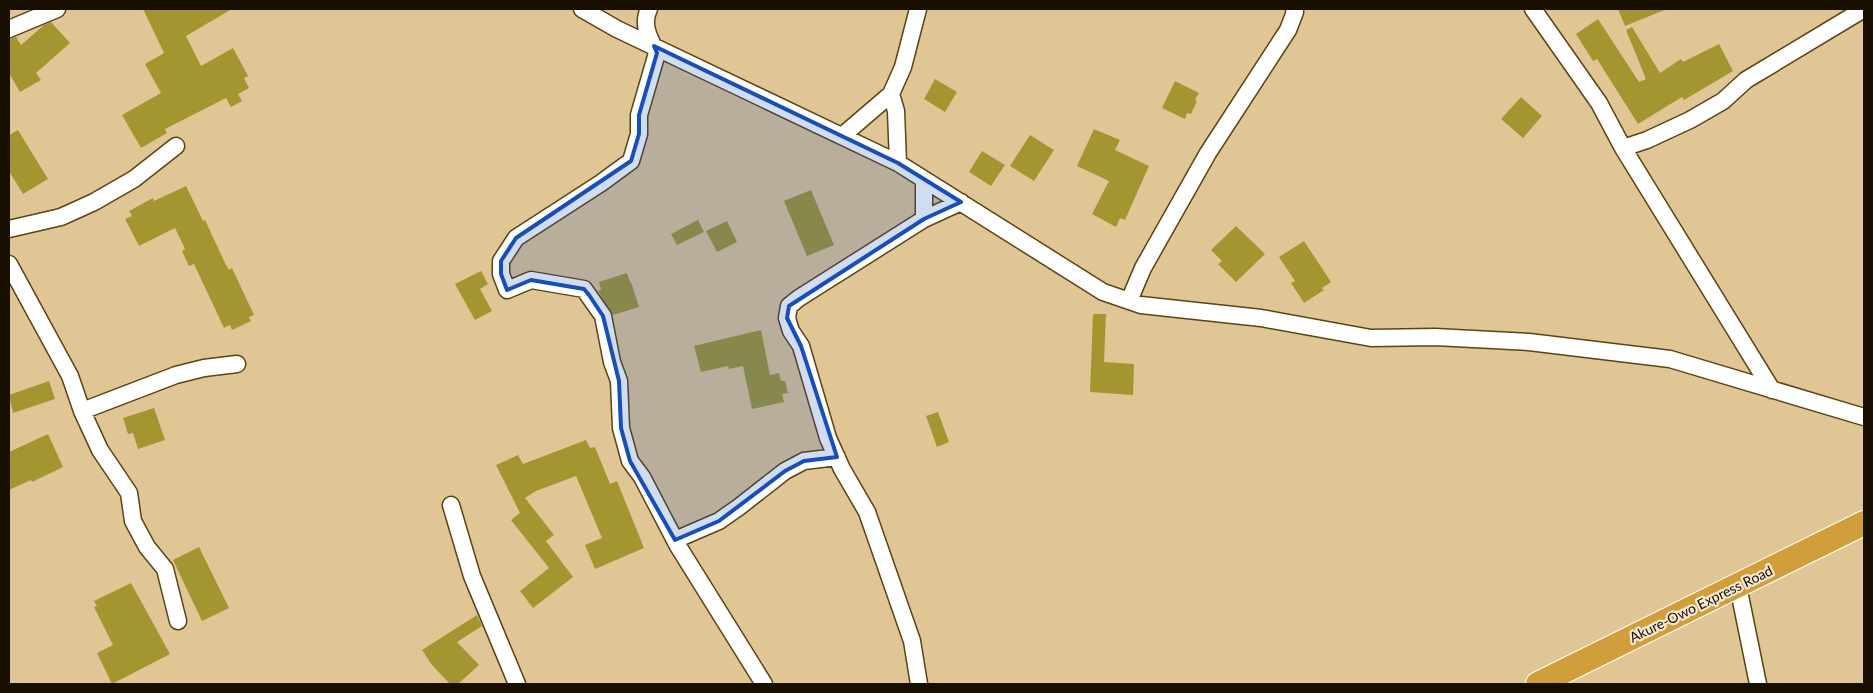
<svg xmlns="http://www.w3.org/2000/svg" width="1873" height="693" font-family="Lato,sans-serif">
	<rect width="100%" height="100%" fill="#e1c695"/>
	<path fill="#a39631" d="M143,9H232L186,36L201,66L233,48L248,76L244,78L249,88L238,94L242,101L231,107L226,98L165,129L167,133L141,148L122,115L161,93L145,64L164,53Z
		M1618,9H1667L1625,26Z
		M1598,19L1639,82L1646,79L1626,30L1632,27L1660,73L1681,59L1683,62L1719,44L1733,71L1684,100L1682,97L1638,124L1597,59L1593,61L1576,34Z
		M51,22L70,43L36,73L41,80L20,92L9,73V39L16,37L21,45L44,25Z
		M935,79L957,92L945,112L924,99Z
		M1175,81L1199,93L1195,100L1197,101L1191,114L1187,113L1185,119L1162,108Z
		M1521,97L1542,116L1523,138L1501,119Z
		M1094,129L1120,140L1115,150L1149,166L1125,220L1120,218L1116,227L1092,214L1109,181L1077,166Z
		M18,130L48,179L23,194L9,171V135Z
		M1030,135L1054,150L1034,181L1010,166Z
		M982,151L1005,165L991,186L969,172Z
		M186,186L203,221L205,220L225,263L229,270L232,268L254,315L249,317L251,321L232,330L230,325L224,328L194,264L189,266L182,251L185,249L175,228L139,246L125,219L132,216L129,211L153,198L154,201Z
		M811,190L834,245L807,256L784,201Z
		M698,220L704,232L677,245L671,234Z
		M727,221L737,242L717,252L706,231Z
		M1236,226L1265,254L1236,282L1218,264L1222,261L1211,250Z
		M1304,241L1331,282L1322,288L1324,290L1304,303L1291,283L1295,281L1279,257Z
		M481,271L488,284L480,289L492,311L475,320L455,284Z
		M627,273L630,282H631L639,307L613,315L598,291L601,290L599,282Z
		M1093,314H1106L1104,362L1134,364L1133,395L1090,392Z
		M761,330L770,375L779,373L781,381H785L788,393L782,394L784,402L752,409L743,366L729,369L728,366L701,372L694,346Z
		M49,381L55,399L13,413L9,395Z
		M154,408L165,440L138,449L133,433L128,434L123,418Z
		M938,412L949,442L937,447L926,416Z
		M48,434L63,467L32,482L31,480L9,490V452Z
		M586,440L590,448L595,447L610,484L617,481L644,548L595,569L585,545L602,538L576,476L536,491L525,498L554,535L546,541L573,577L533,608L520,591L549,568L511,520L520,513L496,465L518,455L523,464Z
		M199,547L229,608L202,621L173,560Z
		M131,583L170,654L112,684L97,653L113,645L94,607L97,606L94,601Z
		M477,615L482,626L457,642L479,665L458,684H450L432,665L422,650Z"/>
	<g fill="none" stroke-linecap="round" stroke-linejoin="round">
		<g stroke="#5b4312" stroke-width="19">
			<path id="minor" d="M582,9L617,29L898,163L1103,292L1141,305L1261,318L1371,338L1435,337L1529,342L1670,359L1864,417
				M649,9C641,25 650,39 657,53L639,115V134L631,161L601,183L516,238L501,261V274L507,290L531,280L584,289L603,316L612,362L619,381L621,428L630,461L642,477L678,546L764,684
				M1533,9L1599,103L1623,148L1772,390
				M9,29L57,9
				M891,94L896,111L898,163
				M842,136L891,94L903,67L918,9
				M1623,148L1647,140L1690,120L1723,101L1746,80L1864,9
				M924,219L961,202
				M9,229L61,217L94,202L134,179L176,146
				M9,264L70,376L82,411L100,450L129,493L133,521L147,547L165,569L178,621
				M1129,301L1143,268L1208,153L1288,30L1295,12L1294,9
				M82,411L176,375L204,368L237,364
				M451,505L472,576L517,684
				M675,540L719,521L739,507L785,471L804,461L837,457
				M1738,586L1758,684
				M919,684L912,641L867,512L842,469L828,438L801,346L791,331L787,318L789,306L799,298L924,219V180"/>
		</g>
		<g stroke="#fff" stroke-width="26">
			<path id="highway" d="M1538,684L1864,523"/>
		</g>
		<use href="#minor" stroke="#fff" stroke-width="16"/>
		<use href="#highway" stroke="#d09f3b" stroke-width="24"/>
	</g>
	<path fill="#174eba" fill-opacity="0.2" stroke="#174eba" stroke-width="4" stroke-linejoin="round" d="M654,46L898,163L961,202L924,219L789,306L787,318L801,346L837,457L804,461L785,471L719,521L675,540L630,461L621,428L619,381L603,316L589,295L584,289L531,280L507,290L501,274V261L516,238L631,161L639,134V115L657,53Z"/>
	<g text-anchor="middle" stroke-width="4.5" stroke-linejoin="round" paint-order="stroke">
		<g font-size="14" fill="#170e00" stroke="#f7e9d0">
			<text transform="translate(1701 604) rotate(-26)" y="5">Akure-Owo Express Road</text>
		</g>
	</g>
	<rect width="1873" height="693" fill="none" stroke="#170e00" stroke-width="20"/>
</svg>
